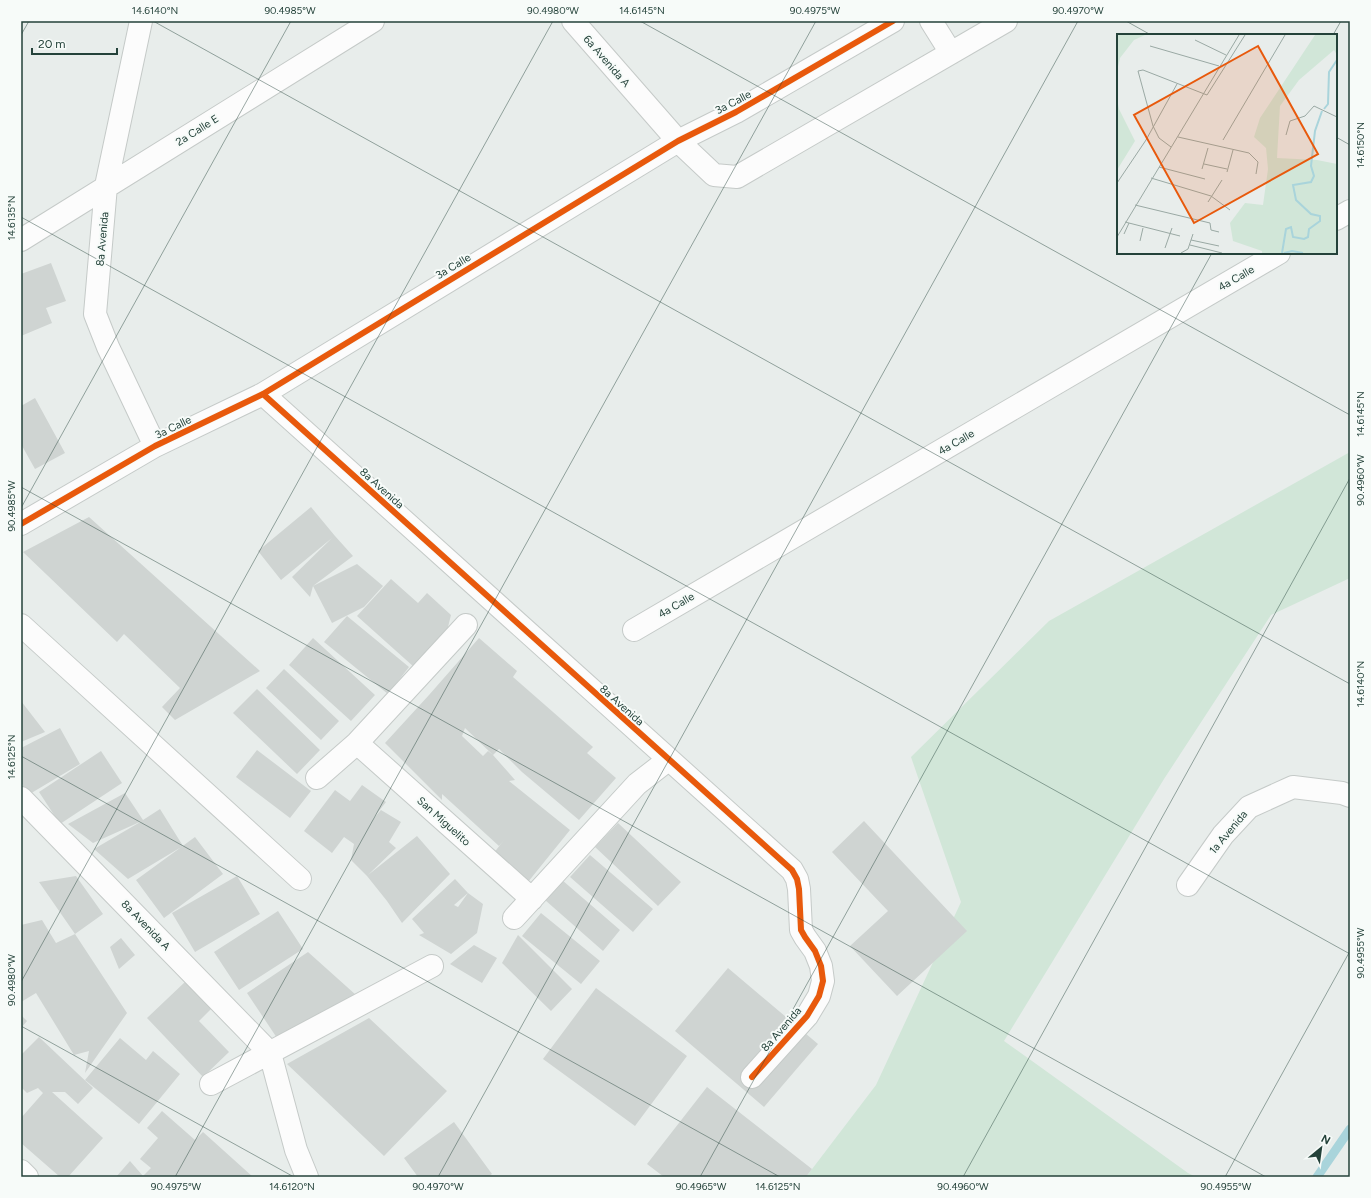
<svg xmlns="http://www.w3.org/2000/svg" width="1371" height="1198" font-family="Figtree,sans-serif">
	<rect width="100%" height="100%" fill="#e8edeb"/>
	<path fill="#d1e6d8" d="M1350,452V578L1271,615L1164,779L1004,1041L1188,1173L1196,1177H806L876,1085L961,902L911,757L1049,621Z"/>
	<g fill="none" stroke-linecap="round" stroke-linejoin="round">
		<path stroke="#a9d4db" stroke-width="9" d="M1317,1177L1350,1129"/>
	</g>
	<path fill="#cfd4d2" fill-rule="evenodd" d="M51,263L66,301L46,308L52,323L21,336V274Z
		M35,398L65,453L35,469L21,444V406Z
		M311,507L335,536L353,556L313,586L310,597L292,577L332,538L281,580L258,551Z
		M89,517L260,671L175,720L162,707L180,688L124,634L117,642L23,552Z
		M357,564L383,586L364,607L332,623L313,586Z
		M391,579L418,603L427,593L451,615L447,631L414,667L357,616Z
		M347,616L409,667L388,694L324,642Z
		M313,638L375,695L351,721L289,665Z
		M479,638L517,671L513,677L593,747L587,753L616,778L579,820L522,772L499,749L493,755L515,780L509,781L570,830L528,882L493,854L504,840L499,846L442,794V800L385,743L429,695ZM465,728L493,755L488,751L483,756L462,736Z
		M284,669L339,721L321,740L266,688Z
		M257,689L320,750L297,774L233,713Z
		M21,701L45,732L21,742Z
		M60,728L80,764L28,795L21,782V748Z
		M257,750L311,791L290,818L236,777Z
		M101,751L122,783L60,824L39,792Z
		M362,785L386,802L371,821L381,810L401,822L389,842L396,848L368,875L417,836L450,874L402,923L387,901L367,876L351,860L354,844L344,837L332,853L304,831L335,790L350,801Z
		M125,793L143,820L160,809L183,846L128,879L94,849L142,821L93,843L68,824Z
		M864,821L967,931L897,996L850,946L888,911L832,852Z
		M618,823L681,882L658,906L595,847Z
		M195,837L223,874L164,918L136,880Z
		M590,855L653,909L633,932L570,877Z
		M76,876L103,914L75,934L127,1013L85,1073L89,1051L74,1055L36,993L21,1002V925L42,920L56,943L75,934L39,882Z
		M237,876L260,914L195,952L172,913Z
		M455,879L468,893L454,905L458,907L468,893L483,904L477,933L451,954L419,935L424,933L412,919Z
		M562,880L620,930L603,951L545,900Z
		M278,911L303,949L239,990L214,952Z
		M541,913L600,961L581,984L522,936Z
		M518,935L572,989L551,1011L502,963Z
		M121,938L135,955L119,969L110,947Z
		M474,945L497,958L482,983L450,964Z
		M308,952L356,995L281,1044L247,993Z
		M728,968L818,1044L764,1107L675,1031Z
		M186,981L212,1008L199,1021L229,1052L203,1077L147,1018Z
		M596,988L687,1056L635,1126L543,1059Z
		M21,1015L27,1021L21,1028Z
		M369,1018L447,1091L384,1156L287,1064Z
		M39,1037L93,1088L78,1104L65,1092H52L103,1138L68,1177H60L21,1143V1118L43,1093L38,1088L27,1093L21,1087V1055Z
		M120,1038L146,1060L153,1051L180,1074L139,1124L85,1080Z
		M707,1087L812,1169L806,1177H664L647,1164Z
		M162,1111L195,1140L203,1132L253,1177H116L130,1161L143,1176L151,1168L140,1159L158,1138L147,1128Z
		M454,1122L492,1174L488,1177H418L404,1158Z"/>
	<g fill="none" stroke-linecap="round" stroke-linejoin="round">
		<g stroke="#c5cac8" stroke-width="24">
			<path id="minor" d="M141,21L106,186L95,314L108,347L155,446
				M573,21L678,141L714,175L737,177L1006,21
				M931,21L951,53
				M1336,219L1350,211
				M21,240L373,21
				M263,394L792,870L797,879L799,889L801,930L805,937L815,951L821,966L823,981L819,996L807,1016L752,1077
				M21,524L155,446L263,394L678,141L736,112L893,21
				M21,625L300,879
				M634,630L1279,253
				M357,743L532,899
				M317,778L357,743L466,625
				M21,798L270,1053L296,1150L307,1177
				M1188,885L1223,835L1249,807L1293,787L1342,793L1350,796
				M514,918L637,784L668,760
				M211,1084L432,966
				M21,1171L27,1177"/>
		</g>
		<use href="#minor" stroke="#fcfcfc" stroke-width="22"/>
		<g stroke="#f7fbf9" stroke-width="8">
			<path id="cycleway" d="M263,394L792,870L797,879L799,889L801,930L805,937L815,951L821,966L823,981L819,996L807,1016L752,1077
				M21,524L155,446L263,394L678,141L736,112L893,21"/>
		</g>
		<use href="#cycleway" stroke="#e8590c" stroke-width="6"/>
	</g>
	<path fill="none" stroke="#24423a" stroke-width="1" stroke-opacity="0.45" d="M153,21L1350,684M640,21L1350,415M1126,21L1151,35M21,35L29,21M1333,35L1341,21M1336,137L1350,145M21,217L1350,954M21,487L1266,1177M21,508L291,21M21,756L780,1177M21,982L553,21M21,1026L294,1177M175,1177L816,21M438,1177L1078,21M700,1177L1212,253M963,1177L1350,478M1225,1177L1350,951"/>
	<g text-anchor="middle" stroke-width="4" stroke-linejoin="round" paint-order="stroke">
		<g font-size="11" fill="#24423a" stroke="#f7fbf9">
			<text transform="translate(607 61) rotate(49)" y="4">6a Avenida A</text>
			<text transform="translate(733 102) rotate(-28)" y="4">3a Calle</text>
			<text transform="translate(197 130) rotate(-32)" y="4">2a Calle E</text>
			<text transform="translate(102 239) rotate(-85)" y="4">8a Avenida</text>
			<text transform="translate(453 266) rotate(-31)" y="4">3a Calle</text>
			<text transform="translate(1236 278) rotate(-30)" y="4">4a Calle</text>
			<text transform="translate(173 427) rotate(-26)" y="4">3a Calle</text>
			<text transform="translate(956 442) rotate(-30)" y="4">4a Calle</text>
			<text transform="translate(382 488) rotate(42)" y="4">8a Avenida</text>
			<text transform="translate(676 605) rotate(-30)" y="4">4a Calle</text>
			<text transform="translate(622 705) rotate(42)" y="4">8a Avenida</text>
			<text transform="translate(444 821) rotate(42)" y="4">San Miguelito</text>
			<text transform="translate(1228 832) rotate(-50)" y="4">1a Avenida</text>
			<text transform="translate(146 925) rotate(46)" y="4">8a Avenida A</text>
			<text transform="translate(781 1029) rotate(-49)" y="4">8a Avenida</text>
		</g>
	</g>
	<g transform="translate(1117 34)">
		<rect width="220" height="220" fill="#e8edeb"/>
		<path d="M0,1H28L17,6L3,24L0,37ZM198,1H220V21L217,16L182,46L163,72L160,124L200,126L220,130V219H145V217L116,207L113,189L128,169L146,171L151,135L149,114L137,103L143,84ZM0,65L2,75L18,107L0,136Z" fill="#d1e6d8"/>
		<path fill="none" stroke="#a9d4db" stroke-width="2" d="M207,75L211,70L212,38L220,26M165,219L169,195L174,193L176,203L187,205L191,203L192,195L203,187V182L194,180L179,166L176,151L194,148L197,142L194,132L198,97L205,77M167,219L175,217L186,219"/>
		<path fill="none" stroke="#9aa9a4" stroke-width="1" d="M78,6L109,21M33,12L102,32M169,101L173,87L188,82L197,72L220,83M61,103L132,119L141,128L139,140M106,106L168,1M54,113L42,104L36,92L21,37L26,36L90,61L128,1M87,130L110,135M42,133L88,145M85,135L91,114M110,138L116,116M34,144L94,162L113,176M0,149L29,106L60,50M91,168L105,146M18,171L93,189L94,196L102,198M8,188L63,202M7,200L12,189M0,203L122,1M74,206L102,212M23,207L26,194M73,211L105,219M48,214L55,194M64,219L71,215L76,200"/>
		<path fill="#e8590c" fill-opacity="0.15" stroke="#e8590c" stroke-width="2" d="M141,12L201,120L77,189L17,81Z"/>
		<rect width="220" height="220" fill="none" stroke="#24423a" stroke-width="2"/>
	</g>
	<rect width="1371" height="1198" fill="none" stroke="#f7fbf9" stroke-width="44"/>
	<g transform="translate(1321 1148) rotate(29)" stroke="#f7fbf9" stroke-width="3" paint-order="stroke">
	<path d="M0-3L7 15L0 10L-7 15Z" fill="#24423a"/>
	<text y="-6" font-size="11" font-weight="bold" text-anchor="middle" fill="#24423a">N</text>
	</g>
	<path d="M32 48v6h85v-6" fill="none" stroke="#24423a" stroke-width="2"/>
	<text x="38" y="48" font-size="12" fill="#24423a" stroke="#f7fbf9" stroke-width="3" paint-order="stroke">20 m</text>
	<rect x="22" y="22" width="1327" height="1154" fill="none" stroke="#24423a" stroke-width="1.5"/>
	<g font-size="10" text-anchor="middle" fill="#24423a">
		<text x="155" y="14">14.6140°N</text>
		<text x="290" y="14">90.4985°W</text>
		<text x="553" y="14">90.4980°W</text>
		<text x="642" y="14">14.6145°N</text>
		<text x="815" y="14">90.4975°W</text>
		<text x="1078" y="14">90.4970°W</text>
		<text transform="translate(1360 145) rotate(-90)" y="4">14.6150°N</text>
		<text transform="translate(11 218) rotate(-90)" y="4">14.6135°N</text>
		<text transform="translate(1360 414) rotate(-90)" y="4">14.6145°N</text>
		<text transform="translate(1360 480) rotate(-90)" y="4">90.4960°W</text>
		<text transform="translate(11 506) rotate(-90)" y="4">90.4985°W</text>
		<text transform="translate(1360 684) rotate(-90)" y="4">14.6140°N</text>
		<text transform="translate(11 757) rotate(-90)" y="4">14.6125°N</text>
		<text transform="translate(1360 953) rotate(-90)" y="4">90.4955°W</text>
		<text transform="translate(11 980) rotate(-90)" y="4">90.4980°W</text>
		<text x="176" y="1190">90.4975°W</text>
		<text x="292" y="1190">14.6120°N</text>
		<text x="438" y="1190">90.4970°W</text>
		<text x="701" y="1190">90.4965°W</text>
		<text x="778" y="1190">14.6125°N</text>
		<text x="963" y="1190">90.4960°W</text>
		<text x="1226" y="1190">90.4955°W</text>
	</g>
</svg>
